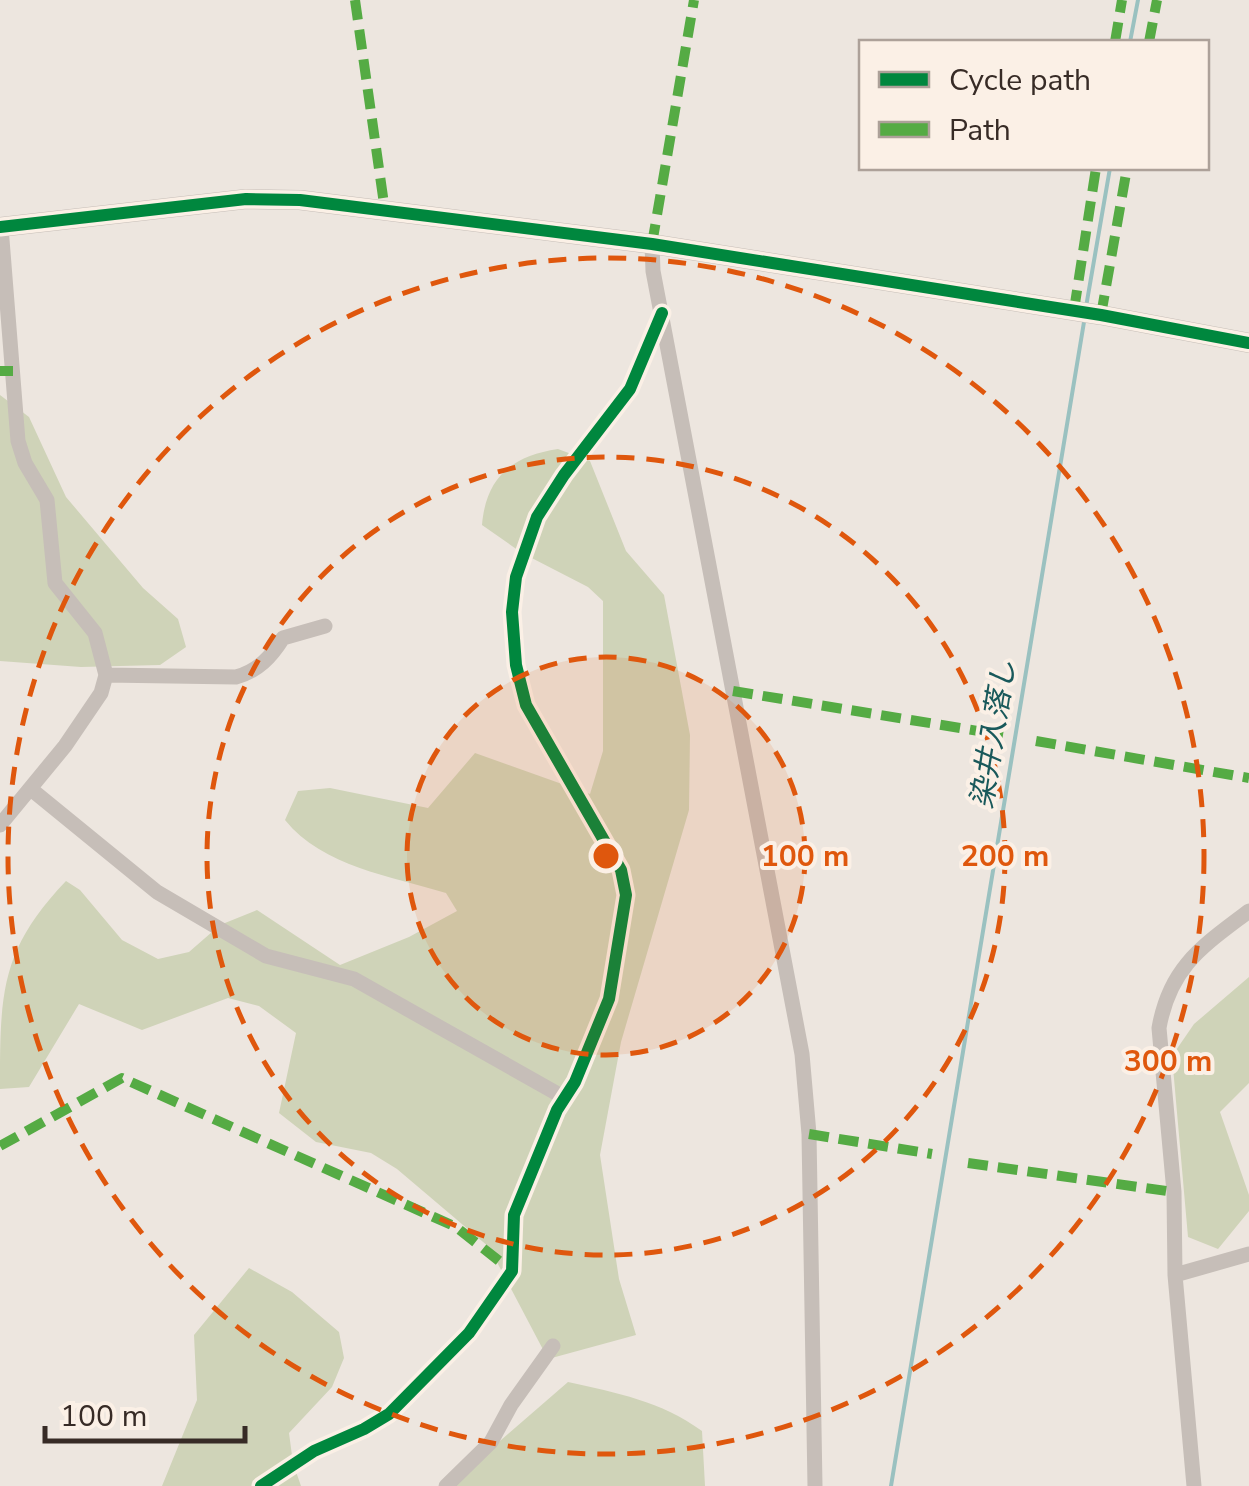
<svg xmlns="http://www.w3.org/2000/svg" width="1249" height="1486" font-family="'Nunito Sans','Noto Sans JP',sans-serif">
	<rect width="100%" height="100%" fill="#ede6df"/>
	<path fill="#cfd3b8" d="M0,395L29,417L66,497L143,588L178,619L186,647L160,665L81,667L0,661Z
		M558,449L590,461L626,551L664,595L690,735L689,810L621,1042L600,1155L619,1279L636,1335L548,1359L489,1247L397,1169L371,1153L316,1142L279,1113L296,1033L259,1006L228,998L142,1030L79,1004L29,1087L0,1089C0,994 0,950 66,881L80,890L122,940L158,959L189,952L220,925L257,910L340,965L409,937L457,911L446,893C391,876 323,867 285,820L298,791L330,788L428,808L475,753L590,794L603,751V601L588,587L522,553L482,525C486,477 512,456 558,449Z
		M1249,977V1083L1220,1112L1249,1195V1211L1218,1249L1188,1237L1172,1056L1194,1024Z
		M249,1268L292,1292L339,1332L344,1358L332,1387L289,1433L293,1463L301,1486H162L197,1400L194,1335Z
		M568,1382C617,1393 661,1401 702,1431L705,1486H448Z"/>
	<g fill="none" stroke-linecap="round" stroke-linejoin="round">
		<path stroke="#9ac1c0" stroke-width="4" d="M1130,42L1138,0
			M1086,307L1110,168
			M891,1486L1084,322"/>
		<path stroke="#c6beb8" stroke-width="15" d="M652,244L653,271L802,1054L809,1134L815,1486
			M106,675L236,677C258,671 271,657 283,638L325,626
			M32,790L157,892L266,956L354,979L565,1098
			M0,825L65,746L101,693L106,675L95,633L55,583L47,500L25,463L18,441L1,227
			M1175,1275L1249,1254
			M261,1486L314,1451L364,1429L389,1414L469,1333L512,1271L514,1215L557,1110L575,1082L609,999L626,895L621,870L526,705L516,665L512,612L516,577L537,517L564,475L630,389L662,313
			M446,1486L491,1442L511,1405L553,1346
			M1194,1486L1175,1275L1174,1192L1159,1028C1170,966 1203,946 1249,911"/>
		<path stroke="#c6beb8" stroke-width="20" d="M0,227L246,199L300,200L652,244L1101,315L1249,343"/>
		<path stroke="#55ab44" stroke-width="10" stroke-dasharray="20 10" stroke-linecap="butt" d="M355,0L385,211
			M1115,42L1122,0
			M1149,42L1157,0
			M652,244L694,0
			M1074,310L1096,168
			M1101,315L1127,168
			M0,371H13
			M733,691L1003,735
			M1036,741L1249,778
			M809,1134L932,1154
			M0,1146L122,1078L456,1227L512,1271
			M968,1163L1174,1192"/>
		<g stroke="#fbf0e6" stroke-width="19">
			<path id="cycleway" d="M0,227L246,199L300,200L652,244L1101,315L1249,343
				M261,1486L314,1451L364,1429L389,1414L469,1333L512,1271L514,1215L557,1110L575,1082L609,999L626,895L621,870L526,705L516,665L512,612L516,577L537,517L564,475L630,389L662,313"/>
		</g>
		<use href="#cycleway" stroke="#00873e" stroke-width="12"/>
	</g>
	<circle cx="606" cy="856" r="199" fill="#df570d" fill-opacity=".12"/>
	<g fill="none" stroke="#df570d" stroke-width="5" stroke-dasharray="18 12">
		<circle cx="606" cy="856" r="199"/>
		<circle cx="606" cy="856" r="399"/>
		<circle cx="606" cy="856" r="598"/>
	</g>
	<g text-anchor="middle" stroke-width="8" stroke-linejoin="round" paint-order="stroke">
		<g font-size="30" font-style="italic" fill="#19595b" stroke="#fbf0e6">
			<text transform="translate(993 734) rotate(-81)" y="10">染井入落し</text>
		</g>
	</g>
	<circle cx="606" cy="856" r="15" fill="#df570d" stroke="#fbf0e6" stroke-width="5"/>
	<g font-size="30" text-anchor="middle" font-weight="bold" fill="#df570d" stroke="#fbf0e6" stroke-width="8" stroke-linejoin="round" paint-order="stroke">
		<text x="805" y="866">100 m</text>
		<text x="1005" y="866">200 m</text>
		<text x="1168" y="1071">300 m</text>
	</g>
	<rect x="859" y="40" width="350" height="130" fill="#fbf0e6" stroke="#ada199" stroke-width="2.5"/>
	<rect x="879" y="72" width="50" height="15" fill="#00873e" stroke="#ada199" stroke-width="2.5"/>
	<text x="949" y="90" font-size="30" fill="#372b26">Cycle path</text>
	<rect x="879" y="122" width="50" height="15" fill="#55ab44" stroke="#ada199" stroke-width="2.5"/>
	<text x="949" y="140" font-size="30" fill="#372b26">Path</text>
	<path d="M45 1426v15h200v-15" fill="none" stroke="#372b26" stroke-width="5"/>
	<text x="60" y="1426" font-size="30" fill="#372b26" stroke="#fbf0e6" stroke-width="8" paint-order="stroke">100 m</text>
</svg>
